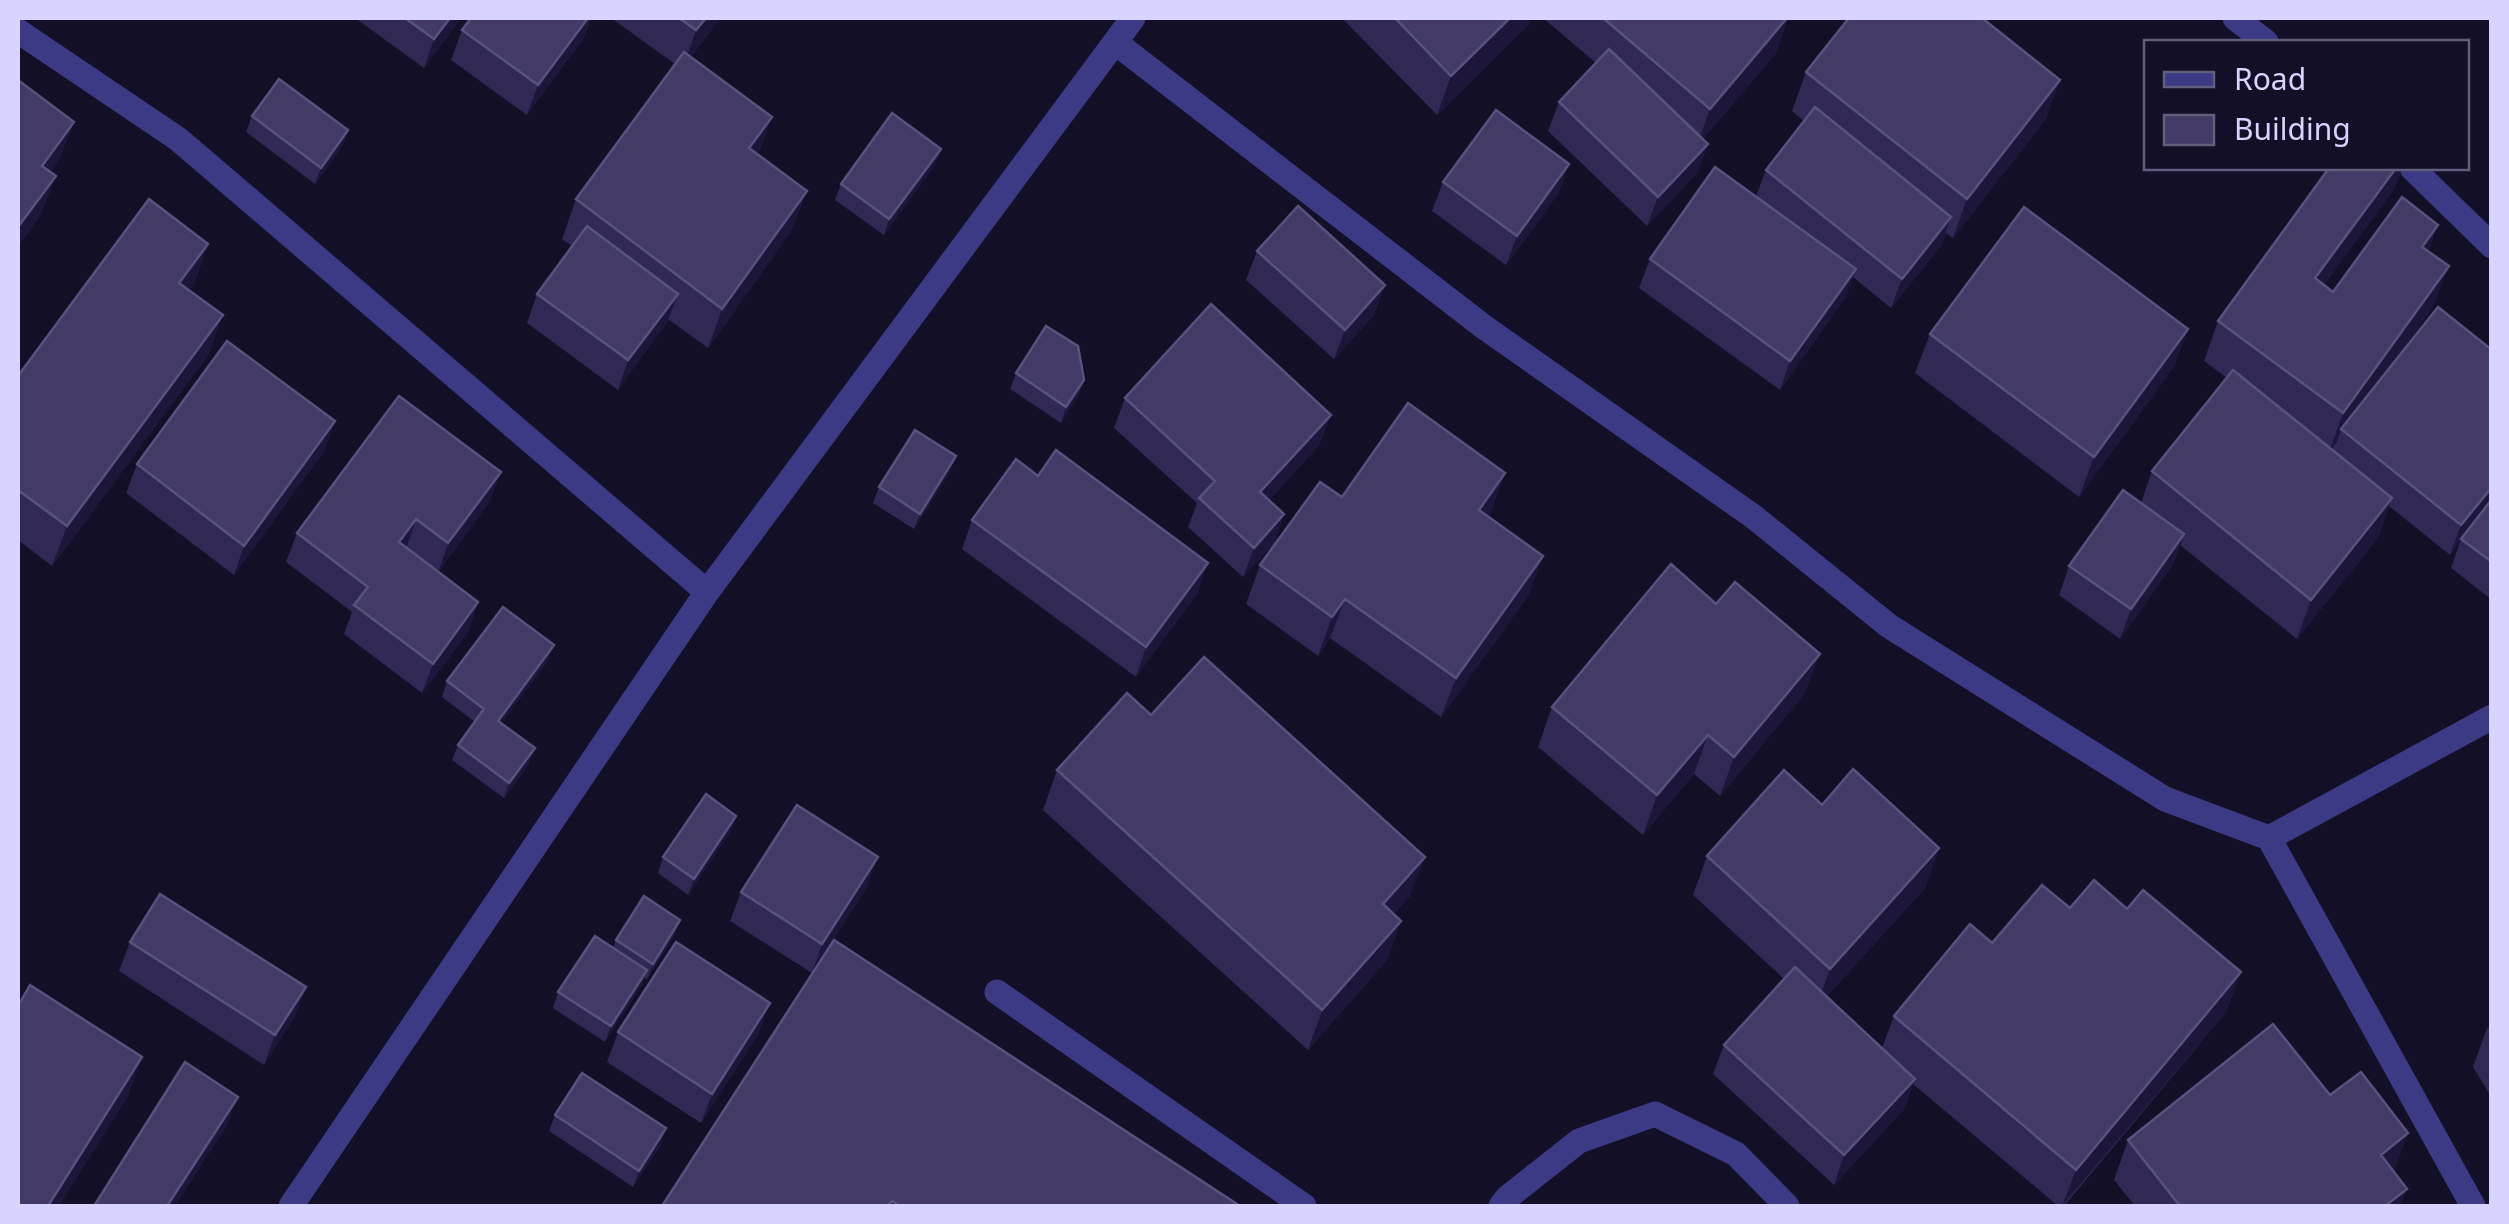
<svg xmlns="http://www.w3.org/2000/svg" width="2509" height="1224" font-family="'Noto Sans',sans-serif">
	<rect width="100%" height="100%" fill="#130f26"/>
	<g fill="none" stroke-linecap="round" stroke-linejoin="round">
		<path stroke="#3d3a85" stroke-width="25" d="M997,992L1304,1206"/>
		<path stroke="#3d3a85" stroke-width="25" d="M2235,18L2266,42
			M18,31L178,139L707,592
			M1116,43L1484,327L1754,517L1889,626L2165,799L2269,838L2492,717
			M2412,168L2492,246
			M2269,838L2473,1206
			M291,1206L707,592L1133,18
			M1501,1206L1508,1197L1579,1141L1655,1114L1736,1154L1787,1206"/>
	</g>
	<path fill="#312854" d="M355,18H461L424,68Z
		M471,18H591L583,39L527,115L451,60L462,30Z
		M611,18H720L691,57L758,155L792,230L708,348L668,319L618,390L527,323L537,294L572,246L562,239L576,199L675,64Z
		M1342,18H1532L1529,24L1437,115Z
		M1543,18H1788L1776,53L1703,139L1708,144L1697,173L1647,226L1548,131L1559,102L1596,63Z
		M1806,72L2046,119L1953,238L1946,233L1941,246L1891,308L1853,277L1845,298L1780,390L1639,288L1650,259L1756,196L1766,170L1804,121L1792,111Z
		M252,116L348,130L343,145L315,184L246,132Z
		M1569,164L1558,194L1506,265L1432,211L1443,182Z
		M935,165L884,235L835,200L841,184Z
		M2329,168H2402L2394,189L2324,285L2333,292L2428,251L2434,305L2387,372L2492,350V600L2451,568L2460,542L2450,555L2389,506L2378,538L2297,639L2180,545L2174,563L2120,639L2059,595L2069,566L2141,503L2152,471L2227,378L2204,361L2218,321Z
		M208,244L194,284L189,290L209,354L52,566L18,540V376Z
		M1257,251L1375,314L1334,359L1246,280Z
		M2188,329L2173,368L2079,497L1915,373L1930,334Z
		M1016,373L1084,380L1078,396L1061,423L1010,389Z
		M1125,398L1320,444L1269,500L1284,514L1274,544L1243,577L1188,527L1197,503L1114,428Z
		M335,421L324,451L234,575L126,493L137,464Z
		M950,472L914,529L873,503L879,487Z
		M1505,473L1488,517L1543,556L1528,596L1441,717L1330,638L1318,656L1246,604L1260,565L1342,497Z
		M490,501L438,572L478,602L468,632L422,693L344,634L352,612L286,562L297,533Z
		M972,520L1198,592L1136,677L962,549Z
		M548,661L501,723L529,764L504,798L452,760L458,745L475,722L442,697L447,681Z
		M1805,693L1720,796L1694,774L1643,835L1538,747L1552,707Z
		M1057,770L1410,896L1394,914L1401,921L1387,960L1308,1050L1043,810Z
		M1822,805L1939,848L1925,888L1827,996L1882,1048L1894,1016L1992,943L2070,908L2227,1011L2064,1206H2058L1913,1084L1905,1108L1834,1185L1713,1074L1724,1045L1784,979L1693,895L1707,856Z
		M736,816L730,832L688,895L658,873L663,857Z
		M867,887L812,973L730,921L741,892Z
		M680,920L674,936L647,979L644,978L641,986L605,1042L553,1008L558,992L613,948L616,940Z
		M130,942L306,987L295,1016L264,1065L119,971Z
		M2492,1026V1098L2473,1067L2487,1028Z
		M618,1032L759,1033L701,1123L607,1062Z
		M2330,1095L2394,1172L2401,1206H2135L2114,1180L2128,1140Z
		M555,1115L661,1144L633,1187L549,1131Z"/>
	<path fill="#1d163a" d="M450,18H461L424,68L434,39Z
		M588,18H591L583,39L527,115L538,85Z
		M706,18H720L682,70L696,30Z
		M1510,18H1532L1529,24L1437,115L1451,76Z
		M1787,18H1788L1776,53L1696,148L1710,109Z
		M2060,80L2046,119L1953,238L1967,199Z
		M772,117L758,157L749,148Z
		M74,122L59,161L27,205L42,166Z
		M348,130L343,145L315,184L321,168Z
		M1708,144L1697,173L1647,226L1658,197Z
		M941,149L935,165L884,235L889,219Z
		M1569,164L1558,194L1506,265L1517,236Z
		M2396,168H2402L2394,189L2301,317L2315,278Z
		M56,176L41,215L18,247V227Z
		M807,191L792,230L708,348L722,309Z
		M1951,217L1941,246L1891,308L1902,279Z
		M2438,225L2424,264L2422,247Z
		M208,244L194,284L165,322L179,283Z
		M2449,266L2434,305L2344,432L2341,429L2337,442L2329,453L2343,413Z
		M1856,269L1845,298L1780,390L1790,361Z
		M1385,285L1375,314L1334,359L1345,330Z
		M678,294L667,323L618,390L628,360Z
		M223,315L209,354L52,566L67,526Z
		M2188,329L2173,368L2079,497L2094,457Z
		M1084,380L1078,396L1061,423L1066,407Z
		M1331,415L1320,444L1249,522L1260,492Z
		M335,421L324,451L234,575L244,546Z
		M956,456L950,472L914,529L920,514Z
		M501,472L490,501L438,573L448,543Z
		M1505,473L1491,513L1465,550L1479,510Z
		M2492,487V502L2450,555L2461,525Z
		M2392,498L2378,538L2297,639L2311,600Z
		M1284,514L1274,544L1243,577L1254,548Z
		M416,519L406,549L399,542Z
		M2184,534L2174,563L2120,639L2131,609Z
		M1543,556L1528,596L1441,717L1456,678Z
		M1208,563L1198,592L1136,677L1146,647Z
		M1345,599L1330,638L1318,656L1332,617Z
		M478,602L468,632L422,693L433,664Z
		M554,645L548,661L492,736L498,721Z
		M1820,654L1805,693L1720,796L1734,757Z
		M1708,735L1694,774L1643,835L1657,795Z
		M535,748L529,764L504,798L509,783Z
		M736,816L730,832L688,895L694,879Z
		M1939,848L1925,888L1816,1008L1830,969Z
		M878,857L867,887L812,973L822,944Z
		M1425,857L1410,896L1368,943L1383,904Z
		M680,920L674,936L647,979L653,964Z
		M1401,921L1387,960L1308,1050L1322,1010Z
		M647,970L641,986L605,1042L611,1026Z
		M2241,972L2227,1011L2062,1206L2076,1170Z
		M306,987L295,1016L264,1065L275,1035Z
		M770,1003L759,1033L701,1123L712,1094Z
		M142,1057L128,1097L59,1206H48Z
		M1915,1079L1905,1108L1834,1185L1844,1155Z
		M238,1097L227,1126L175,1206H167Z
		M666,1128L661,1144L633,1187L639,1171Z
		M2408,1133L2394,1172L2381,1155Z
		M2407,1189L2401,1206H2385Z"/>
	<path fill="#433a66" stroke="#5a527e" stroke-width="2.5" d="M405,18H450L434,39Z
		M471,18H588L538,85L462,30Z
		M679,18H706L696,30Z
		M1395,18H1510L1451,76Z
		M1603,18H1787L1710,109Z
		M1849,18H1982L2060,80L1967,199L1806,72Z
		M1609,49L1708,144L1658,197L1559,102Z
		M684,52L772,117L749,148L807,191L722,309L576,199Z
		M279,79L348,130L321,168L252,116Z
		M18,80L74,122L42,166L56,176L18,227Z
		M1815,107L1951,217L1902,279L1766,170Z
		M1496,110L1569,164L1517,236L1443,182Z
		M892,113L941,149L889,219L841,184Z
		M1715,167L1856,269L1790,361L1650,259Z
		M2329,168H2396L2315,278L2333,292L2402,197L2438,225L2422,247L2449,266L2343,413L2218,321Z
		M149,199L208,244L179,283L223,315L67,526L18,490V376Z
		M1298,206L1385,285L1345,330L1257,251Z
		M2024,207L2188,329L2094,457L1930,334Z
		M587,226L678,294L628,360L537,294Z
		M1211,304L1331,415L1260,492L1284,514L1254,548L1199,498L1215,481L1125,398Z
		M2438,307L2492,350V487L2461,525L2341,429Z
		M1046,326L1078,346L1084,380L1066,407L1016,373Z
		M227,341L335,421L244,546L137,464Z
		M2233,370L2392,498L2311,600L2152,471Z
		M399,396L501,472L448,543L416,519L399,542L478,602L433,664L354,605L368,587L297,533Z
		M1408,403L1505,473L1479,510L1543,556L1456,678L1345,599L1332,617L1260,565L1320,482L1342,497Z
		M915,430L956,456L920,514L879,487Z
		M1056,450L1208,563L1146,647L972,520L1016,459L1038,476Z
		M2123,490L2184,534L2131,609L2069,566Z
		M2492,499V562L2461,539Z
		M1671,564L1716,604L1735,582L1820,654L1734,757L1708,735L1657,795L1552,707Z
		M503,607L554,645L498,721L535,748L509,783L458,745L484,709L447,681Z
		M1204,657L1425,857L1383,904L1401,921L1322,1010L1057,770L1127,693L1151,715Z
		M1853,769L1939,848L1830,969L1707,856L1784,770L1822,805Z
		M706,794L736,816L694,879L663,857Z
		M797,805L878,857L822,944L741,892Z
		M2094,880L2127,909L2143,890L2241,972L2076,1170L1894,1016L1970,924L1992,943L2042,885L2070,908Z
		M160,894L306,987L275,1035L130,942Z
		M644,896L680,920L653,964L616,940Z
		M595,936L647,970L611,1026L558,992Z
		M834,940L1240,1206H900L892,1201L888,1206H662Z
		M676,942L770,1003L712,1094L618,1032Z
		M1795,967L1915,1079L1844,1155L1724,1045Z
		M30,985L142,1057L48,1206H18V1006Z
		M2273,1024L2330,1095L2361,1072L2408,1133L2381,1155L2407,1189L2385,1206H2180L2128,1140Z
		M185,1062L238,1097L167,1206H94Z
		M582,1073L666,1128L639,1171L555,1115Z"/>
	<rect width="2509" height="1224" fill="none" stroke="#d9d4ff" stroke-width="40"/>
	<rect x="2144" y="40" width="325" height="130" fill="#130f26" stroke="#625e7d" stroke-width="2.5"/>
	<rect x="2164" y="72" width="50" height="15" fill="#3d3a85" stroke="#625e7d" stroke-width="2.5"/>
	<text x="2234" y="90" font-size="30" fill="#d9d4ff">Road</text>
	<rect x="2164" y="115" width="50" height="30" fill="#433a66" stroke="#625e7d" stroke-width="2.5"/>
	<text x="2234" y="140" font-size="30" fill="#d9d4ff">Building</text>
</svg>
